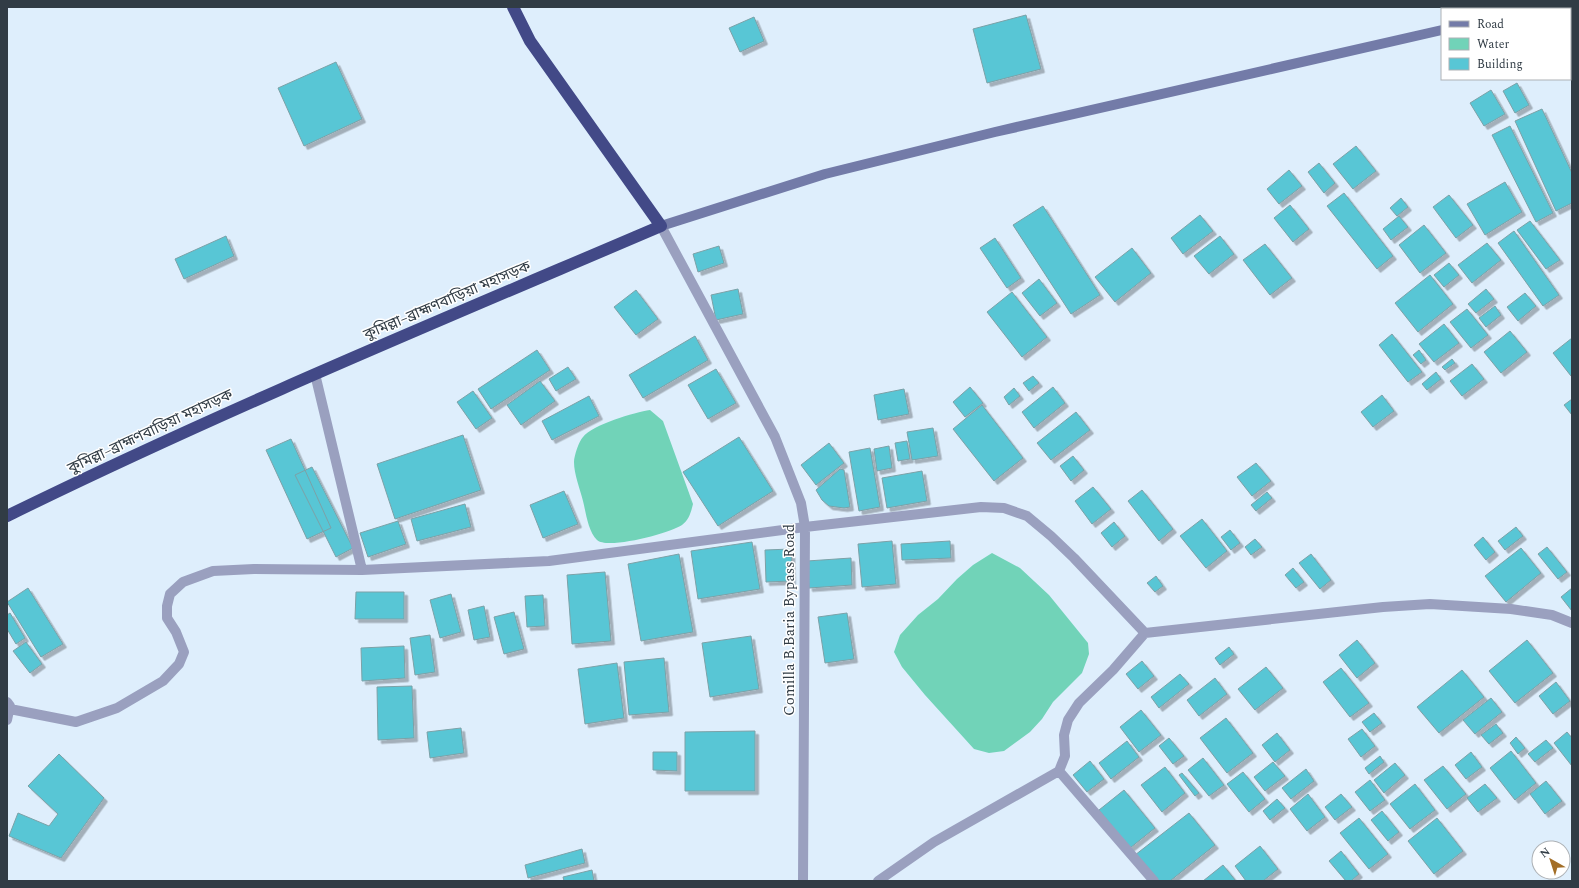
<svg xmlns="http://www.w3.org/2000/svg" width="1579" height="888" font-family="Spectral,'Noto Sans Bengali',serif">
	<defs>
		<filter id="shadow"><feDropShadow dx="3.5" dy="3.5" stdDeviation="0" flood-color="#0004"/></filter>
	</defs>
	<rect width="100%" height="100%" fill="#deeefc"/>
	<path fill="#71d3b8" d="M650,410L663,421L693,504C691,512 689,520 682,525C670,533 608,550 597,540C588,531 586,513 583,501C580,489 574,474 574,462C574,456 579,441 583,437C592,425 635,412 650,410Z
		M992,553L1020,568L1049,595L1088,643L1089,654L1082,673L1053,702L1042,719L1030,732L1004,751L989,753L974,749L925,695L902,667L894,652L900,635L918,615L938,599L957,579L973,565Z"/>
	<path fill="#58c6d5" stroke="#7ca1a7" filter="url(#shadow)" d="M1026,15L1041,69L987,83L973,29Z
		M754,17L764,41L740,52L729,28Z
		M336,62L362,119L304,146L278,88Z
		M1517,83L1529,105L1515,113L1503,91Z
		M1491,90L1505,114L1484,126L1470,103Z
		M1542,109L1572,173V203L1556,211L1515,121Z
		M1510,126L1553,213L1536,222L1492,135Z
		M1356,146L1376,171L1353,189L1333,164Z
		M1319,163L1335,183L1324,193L1308,172Z
		M1289,170L1302,186L1279,204L1267,189Z
		M1505,182L1522,212L1485,235L1467,204Z
		M1344,193L1393,256L1377,269L1327,206Z
		M1449,195L1473,225L1456,238L1433,207Z
		M1401,198L1408,207L1397,216L1390,208Z
		M1290,205L1309,229L1293,242L1274,218Z
		M1043,206L1100,295L1071,314L1013,225Z
		M1200,215L1213,231L1183,254L1171,238Z
		M1399,216L1408,227L1391,240L1383,229Z
		M1530,221L1560,260L1546,269L1517,230Z
		M1424,225L1446,253L1420,273L1399,245Z
		M1514,231L1559,295L1543,306L1498,243Z
		M226,236L234,256L184,279L175,259Z
		M1220,236L1234,254L1209,274L1194,256Z
		M995,238L1021,278L1007,288L980,248Z
		M1487,243L1501,260L1472,283L1458,265Z
		M1265,244L1292,278L1270,295L1243,260Z
		M719,246L724,263L698,272L693,254Z
		M1132,248L1151,273L1115,302L1095,277Z
		M1449,263L1459,275L1444,287L1434,275Z
		M1430,275L1453,304L1418,332L1395,303Z
		M1039,279L1057,303L1040,316L1022,293Z
		M738,289L743,314L716,320L711,295Z
		M1486,289L1494,299L1476,313L1468,304Z
		M636,290L658,319L636,335L614,307Z
		M1012,292L1047,337L1022,357L987,312Z
		M1525,293L1536,306L1518,321L1507,307Z
		M1495,306L1501,315L1486,327L1479,318Z
		M1467,309L1488,335L1471,348L1450,322Z
		M1444,324L1459,343L1434,362L1419,344Z
		M1510,331L1527,352L1501,373L1484,352Z
		M1392,334L1422,372L1408,382L1379,345Z
		M695,336L708,360L643,398L629,375Z
		M1572,338V375L1571,376L1553,353Z
		M537,350L550,370L491,409L478,389Z
		M1419,350L1426,360L1421,364L1413,355Z
		M1452,359L1455,363L1445,370L1442,367Z
		M1472,364L1484,379L1462,396L1450,381Z
		M568,367L576,379L556,391L549,379Z
		M716,369L736,403L708,419L688,385Z
		M1436,372L1441,379L1427,390L1422,384Z
		M1033,376L1039,383L1029,391L1023,383Z
		M540,381L555,401L521,425L507,405Z
		M970,387L983,403L965,417L953,402Z
		M1053,387L1065,403L1034,428L1022,412Z
		M1014,388L1020,396L1009,405L1004,397Z
		M904,389L909,414L878,420L874,395Z
		M473,391L492,418L476,429L457,402Z
		M1382,395L1394,411L1373,427L1361,412Z
		M589,396L599,416L552,440L542,421Z
		M1572,399V415L1564,405Z
		M982,405L1023,458L994,481L953,429Z
		M1076,412L1090,430L1051,460L1037,443Z
		M933,428L938,456L912,460L907,432Z
		M463,435L481,490L395,519L377,464Z
		M739,437L773,491L718,526L683,472Z
		M291,439L331,528L307,539L266,450Z
		M907,441L910,459L898,461L895,443Z
		M829,443L844,463L816,485L801,465Z
		M889,446L892,468L877,471L874,449Z
		M870,448L880,507L859,511L849,452Z
		M1073,456L1084,470L1071,481L1060,466Z
		M1256,463L1271,481L1252,496L1237,477Z
		M312,467L353,548L336,557L295,475Z
		M840,469L844,470L850,507L844,508L829,506L822,500L816,490Z
		M922,471L927,501L887,508L882,478Z
		M1093,487L1111,509L1092,524L1075,501Z
		M1142,490L1173,529L1159,541L1128,501Z
		M564,491L578,524L543,538L530,505Z
		M1267,492L1272,498L1256,511L1251,505Z
		M465,504L471,527L417,541L411,519Z
		M1202,519L1227,551L1206,568L1180,536Z
		M398,521L406,544L368,557L360,533Z
		M1114,522L1125,536L1112,547L1101,533Z
		M1516,527L1523,536L1505,550L1498,541Z
		M1230,530L1240,543L1231,550L1221,537Z
		M1483,537L1495,552L1486,560L1474,545Z
		M1255,539L1262,547L1251,555L1245,547Z
		M892,541L896,584L862,587L858,544Z
		M950,541L951,558L902,560L901,544Z
		M752,542L760,589L698,599L691,551Z
		M1547,547L1567,572L1558,579L1538,554Z
		M1521,548L1541,573L1506,602L1485,576Z
		M791,549L792,581L766,582L765,550Z
		M679,554L693,632L641,641L628,564Z
		M1311,554L1331,580L1320,589L1299,563Z
		M851,558L852,585L809,588L807,561Z
		M1293,568L1304,582L1296,588L1285,575Z
		M605,572L611,641L572,644L567,575Z
		M1156,576L1163,586L1155,592L1147,583Z
		M28,588L63,644L41,657L7,602Z
		M1572,588V611L1561,597Z
		M356,592H404V619H355Z
		M451,594L461,632L440,638L430,600Z
		M543,595L545,626L527,627L525,596Z
		M484,606L490,637L474,640L468,610Z
		M514,612L524,649L504,654L494,617Z
		M10,613L25,638L16,644L7,629V615Z
		M847,613L854,659L825,663L818,617Z
		M430,635L435,672L415,675L410,638Z
		M751,636L759,689L710,697L702,643Z
		M1357,640L1375,663L1357,678L1339,655Z
		M1527,640L1553,673L1515,703L1489,671Z
		M26,642L42,664L30,673L13,651Z
		M404,646L405,678L362,681L361,648Z
		M1229,647L1234,654L1220,665L1215,658Z
		M664,658L669,712L629,715L624,662Z
		M1142,661L1154,676L1138,689L1126,674Z
		M617,663L624,718L585,724L578,669Z
		M1266,667L1283,688L1255,710L1238,689Z
		M1341,668L1369,703L1350,717L1323,682Z
		M1462,670L1484,697L1439,733L1417,707Z
		M1180,674L1189,684L1159,708L1151,697Z
		M1215,678L1227,694L1199,716L1187,700Z
		M1556,682L1570,701L1553,714L1539,696Z
		M412,686L414,738L378,740L377,687Z
		M1491,698L1502,712L1475,734L1463,720Z
		M1141,710L1161,735L1139,752L1120,727Z
		M1374,713L1382,723L1370,732L1362,722Z
		M1226,718L1253,753L1227,773L1200,738Z
		M1496,724L1503,733L1489,744L1481,735Z
		M461,728L464,753L430,758L427,732Z
		M1362,729L1375,746L1361,757L1348,739Z
		M755,731V791H685V732Z
		M1567,732L1572,738V766L1554,743Z
		M1277,733L1290,750L1275,762L1262,745Z
		M1516,737L1525,748L1518,754L1510,743Z
		M1169,738L1184,756L1173,764L1159,746Z
		M1546,740L1553,748L1535,762L1528,754Z
		M1127,741L1139,757L1111,779L1099,763Z
		M1511,751L1536,783L1515,800L1490,768Z
		M653,752H677V771L653,770Z
		M1471,752L1482,767L1466,779L1455,765Z
		M59,754L104,798L61,858L9,836L18,813L49,826L58,814L28,786Z
		M1380,756L1384,762L1369,774L1365,768Z
		M1203,758L1224,785L1209,796L1188,770Z
		M1090,761L1104,779L1087,792L1073,775Z
		M1273,762L1285,776L1265,791L1254,777Z
		M1395,763L1405,775L1384,793L1374,780Z
		M1443,766L1466,794L1447,809L1424,780Z
		M1165,767L1185,793L1162,812L1141,785Z
		M1306,769L1314,781L1291,799L1282,788Z
		M1243,772L1265,799L1249,812L1227,784Z
		M1182,773L1199,793L1195,796L1179,775Z
		M1370,780L1385,800L1370,811L1355,792Z
		M1546,781L1562,801L1545,814L1530,794Z
		M1415,784L1435,810L1410,829L1390,804Z
		M1485,784L1497,798L1478,812L1467,798Z
		M1124,790L1155,828L1130,848L1099,810Z
		M1308,794L1325,817L1307,831L1290,809Z
		M1341,794L1352,807L1335,820L1325,807Z
		M1277,799L1285,808L1270,820L1263,811Z
		M1382,811L1399,832L1388,841L1371,820Z
		M1189,813L1215,845L1170,881H1156L1135,855Z
		M1359,818L1388,854L1369,869L1340,833Z
		M1437,818L1463,851L1434,874L1408,841Z
		M1260,846L1278,869L1263,881H1246L1235,866Z
		M582,849L585,863L528,878L525,865Z
		M1341,851L1359,874L1351,881H1346L1329,861Z
		M1223,865L1236,881H1203Z
		M592,870L594,881H564L563,877Z"/>
	<g fill="none" stroke-linecap="round" stroke-linejoin="round">
		<path stroke="#9aa0bf" stroke-width="10" d="M661,226L775,437L801,503L805,527L803,881
			M315,374L362,570L549,561L805,527L981,507L1004,508L1027,516L1051,536L1074,558L1145,633L1383,607L1430,604L1511,609L1552,615L1572,623
			M7,702L10,706L7,720
			M10,709L76,722L117,708L163,681L179,664L184,652L176,632L167,618V606L170,594L183,582L213,571L254,569L362,570
			M1059,771L1065,756L1064,735L1068,720L1079,703L1113,670L1145,633
			M878,881L934,842L1059,771L1154,881"/>
		<path stroke="#737ba8" stroke-width="10" d="M1570,10H1572
			M661,226L825,174L995,132L1442,30"/>
		<path stroke="#424987" stroke-width="12" d="M7,516C221,411 441,320 661,226L530,41L513,7"/>
	</g>
	<g text-anchor="middle" stroke-width="3" stroke-linejoin="round" paint-order="stroke">
		<g font-size="15" fill="#313c45" stroke="#fff">
			<text transform="translate(447 300) rotate(-23)" y="5">কুমিল্লা–ব্রাহ্মণবাড়িয়া মহাসড়ক</text>
			<text transform="translate(150 431) rotate(-25)" y="5">কুমিল্লা–ব্রাহ্মণবাড়িয়া মহাসড়ক</text>
			<text transform="translate(789 620) rotate(-90)" y="5">Comilla B.Baria Bypass Road</text>
		</g>
	</g>
	<rect width="1579" height="888" fill="none" stroke="#313c45" stroke-width="16"/>
	<rect x="1441" y="8" width="130" height="72" fill="#ffffff" stroke="#adb1b5"/>
	<rect x="1449" y="21" width="20" height="6" fill="#737ba8" stroke="#adb1b5"/>
	<text x="1477" y="28" font-size="12" fill="#313c45">Road</text>
	<rect x="1449" y="38" width="20" height="12" fill="#71d3b8" stroke="#adb1b5"/>
	<text x="1477" y="48" font-size="12" fill="#313c45">Water</text>
	<rect x="1449" y="58" width="20" height="12" fill="#58c6d5" stroke="#adb1b5"/>
	<text x="1477" y="68" font-size="12" fill="#313c45">Building</text>
	<g transform="translate(1551 860) rotate(321)"><circle r="19" fill="#ffffff" stroke="#adb1b5"/>
	<path d="M0-3L7 15L0 10L-7 15Z" fill="#a36e27"/>
	<text y="-6" font-size="11" font-weight="bold" text-anchor="middle" fill="#313c45">N</text>
	</g>
</svg>
